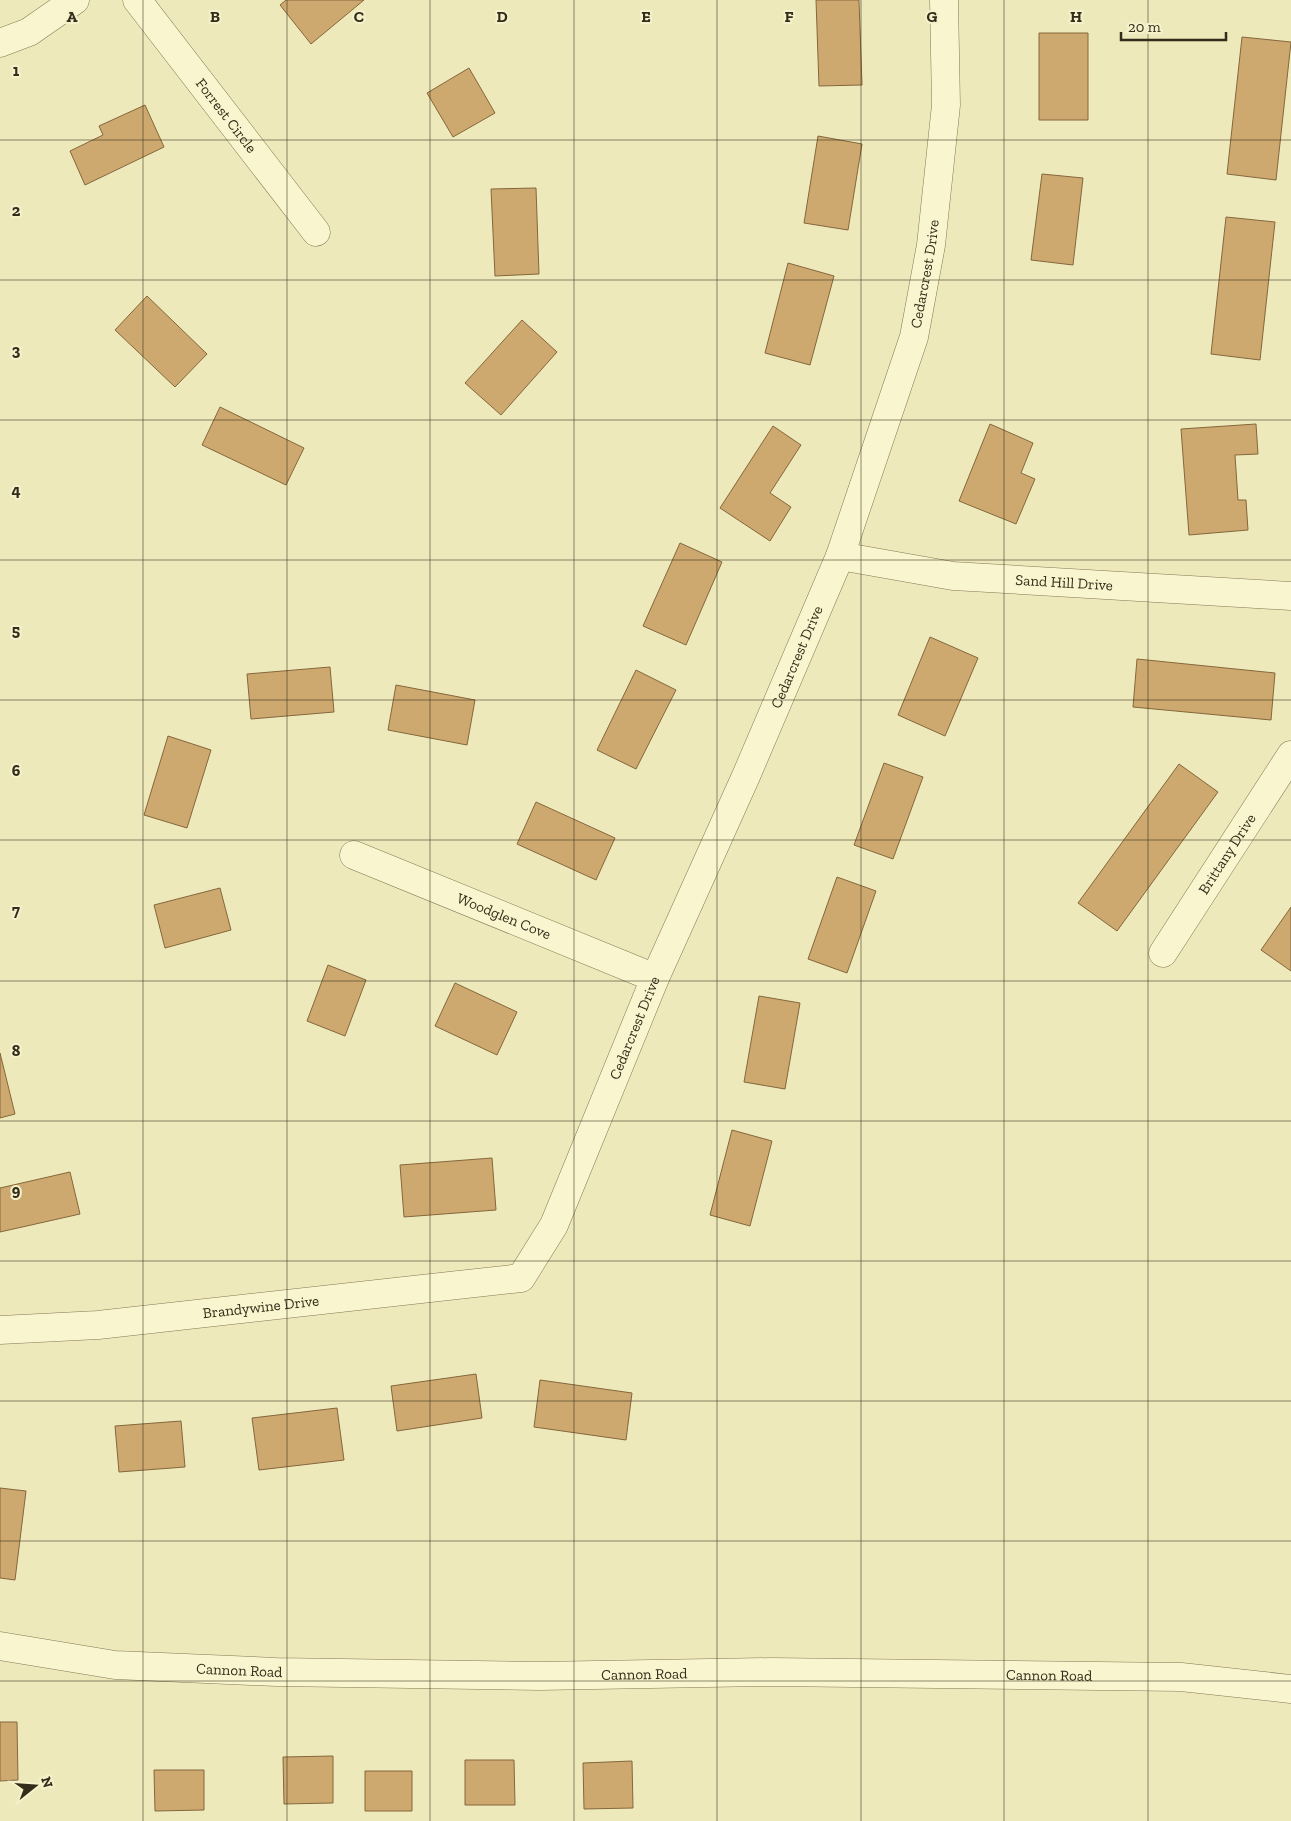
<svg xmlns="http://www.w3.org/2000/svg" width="1291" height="1821" font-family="'Zilla Slab',serif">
	<rect width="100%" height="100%" fill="#eee9bb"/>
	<path fill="#cda970" stroke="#84673b" d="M286,0H364L311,44L280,5Z
		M816,0H859L862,85L819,86Z
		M1039,33H1088V120H1039Z
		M1242,37L1291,42L1276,180L1227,174Z
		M469,68L495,113L453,137L427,93Z
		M145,105L164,147L85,185L70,151L103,135L99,126Z
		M818,136L862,144L848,230L804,223Z
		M1042,174L1083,178L1073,265L1031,260Z
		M536,188L539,274L495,276L491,189Z
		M1226,217L1275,222L1260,360L1211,354Z
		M788,263L834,276L810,365L765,353Z
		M147,296L207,354L175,387L115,330Z
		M522,320L557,352L501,415L465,383Z
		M220,407L304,448L286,485L202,445Z
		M990,424L1033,443L1021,473L1035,479L1016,524L959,501Z
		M1256,424L1258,454L1235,455L1238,500H1246L1248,530L1189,535L1181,429Z
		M773,426L801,445L770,493L791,507L770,541L720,508Z
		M680,543L722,562L686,645L643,626Z
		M930,637L978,658L945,736L898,715Z
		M1137,659L1275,673L1271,720L1133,707Z
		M330,667L334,712L251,719L247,674Z
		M636,670L676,690L636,769L597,750Z
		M396,685L475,700L467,745L388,730Z
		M168,736L211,750L187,828L144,815Z
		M884,763L923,777L893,859L854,845Z
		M1179,764L1218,792L1117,931L1078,903Z
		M536,802L615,838L596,880L517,844Z
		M837,877L876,891L847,973L808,959Z
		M220,888L231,930L165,948L154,905Z
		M1291,907V971L1261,950Z
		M328,965L366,980L345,1036L307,1021Z
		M455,983L517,1012L497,1055L435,1026Z
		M759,996L800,1003L785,1089L744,1082Z
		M0,1053L15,1114L0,1118Z
		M732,1130L772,1141L750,1226L710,1215Z
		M492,1158L496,1210L404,1217L400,1165Z
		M70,1172L80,1214L0,1232V1188Z
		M476,1374L482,1418L397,1431L391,1386Z
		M540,1380L632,1393L626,1440L534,1427Z
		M337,1408L344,1460L259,1470L252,1418Z
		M181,1421L185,1467L119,1472L115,1426Z
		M0,1488L26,1491L15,1580L0,1578Z
		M0,1722H17L18,1780L0,1781Z
		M333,1756V1803L284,1804L283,1757Z
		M465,1760H514L515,1805H465Z
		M632,1761L633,1808L584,1809L583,1763Z
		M154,1770H204V1810L155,1811Z
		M365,1771H412V1811H365Z"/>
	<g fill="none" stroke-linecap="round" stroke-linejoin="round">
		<g stroke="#857855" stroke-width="29">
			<g id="street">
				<path id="s1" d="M137,0L316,232"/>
				<path d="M0,43L29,32L75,0"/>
				<path id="s2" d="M840,556L953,576L1291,596"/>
				<path id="s3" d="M354,855L655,978"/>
				<path id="s4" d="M1163,953L1291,755"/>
				<path id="s5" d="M0,1330L98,1325L521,1278L554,1225L655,978L746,776L840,556L914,337L931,245L946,105L944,0"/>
				<path id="s6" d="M0,1646L115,1665L276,1672L539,1676L771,1672L1181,1677L1291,1689"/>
			</g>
		</g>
		<use href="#street" stroke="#f9f5ce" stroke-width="28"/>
	</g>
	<path fill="none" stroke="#342c1a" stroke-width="1" stroke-opacity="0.55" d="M143,0V1821M287,0V1821M430,0V1821M574,0V1821M717,0V1821M861,0V1821M1004,0V1821M1148,0V1821M0,140H1291M0,280H1291M0,420H1291M0,560H1291M0,700H1291M0,840H1291M0,981H1291M0,1121H1291M0,1261H1291M0,1401H1291M0,1541H1291M0,1681H1291"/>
	<g text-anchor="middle" stroke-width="4" stroke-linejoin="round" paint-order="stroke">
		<g font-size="15" fill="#342c1a" stroke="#f5f2cb">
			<text dy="5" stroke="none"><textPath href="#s1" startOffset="146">Forrest Circle</textPath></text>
			<text dy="5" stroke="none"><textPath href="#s5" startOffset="1609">Cedarcrest Drive</textPath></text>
			<text dy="5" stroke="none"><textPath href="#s2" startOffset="226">Sand Hill Drive</textPath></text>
			<text dy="5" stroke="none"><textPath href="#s5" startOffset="1204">Cedarcrest Drive</textPath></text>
			<text dy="5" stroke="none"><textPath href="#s4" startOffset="118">Brittany Drive</textPath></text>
			<text dy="5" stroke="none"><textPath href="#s3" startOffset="162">Woodglen Cove</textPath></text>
			<text dy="5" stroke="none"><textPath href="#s5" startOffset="799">Cedarcrest Drive</textPath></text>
			<text dy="5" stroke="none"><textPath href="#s5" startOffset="262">Brandywine Drive</textPath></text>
			<text dy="5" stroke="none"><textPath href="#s6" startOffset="241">Cannon Road</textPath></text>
			<text dy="5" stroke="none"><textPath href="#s6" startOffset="646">Cannon Road</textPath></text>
			<text dy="5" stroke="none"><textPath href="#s6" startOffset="1051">Cannon Road</textPath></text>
		</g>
	</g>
	<g font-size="16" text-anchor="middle" font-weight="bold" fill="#342c1a" stroke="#f5f2cb" stroke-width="4" stroke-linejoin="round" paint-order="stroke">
		<text x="72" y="22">A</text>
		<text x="215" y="22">B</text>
		<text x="359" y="22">C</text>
		<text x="502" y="22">D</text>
		<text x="646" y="22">E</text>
		<text x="789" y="22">F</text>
		<text x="932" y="22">G</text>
		<text x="1076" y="22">H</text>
		<text x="16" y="76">1</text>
		<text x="16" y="216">2</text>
		<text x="16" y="356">3</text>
		<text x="16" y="496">4</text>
		<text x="16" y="636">5</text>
		<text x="16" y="776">6</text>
		<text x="16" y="916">7</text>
		<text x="16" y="1056">8</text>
		<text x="16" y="1196">9</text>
	</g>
	<g transform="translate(35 1786) rotate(73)" stroke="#f5f2cb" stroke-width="4" paint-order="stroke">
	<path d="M0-4L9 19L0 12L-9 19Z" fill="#342c1a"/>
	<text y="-8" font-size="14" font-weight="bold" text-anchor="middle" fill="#342c1a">N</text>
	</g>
	<path d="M1121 32v8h105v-8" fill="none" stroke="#342c1a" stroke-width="2.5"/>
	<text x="1128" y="32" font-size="15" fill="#342c1a" stroke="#f5f2cb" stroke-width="4" paint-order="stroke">20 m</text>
</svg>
